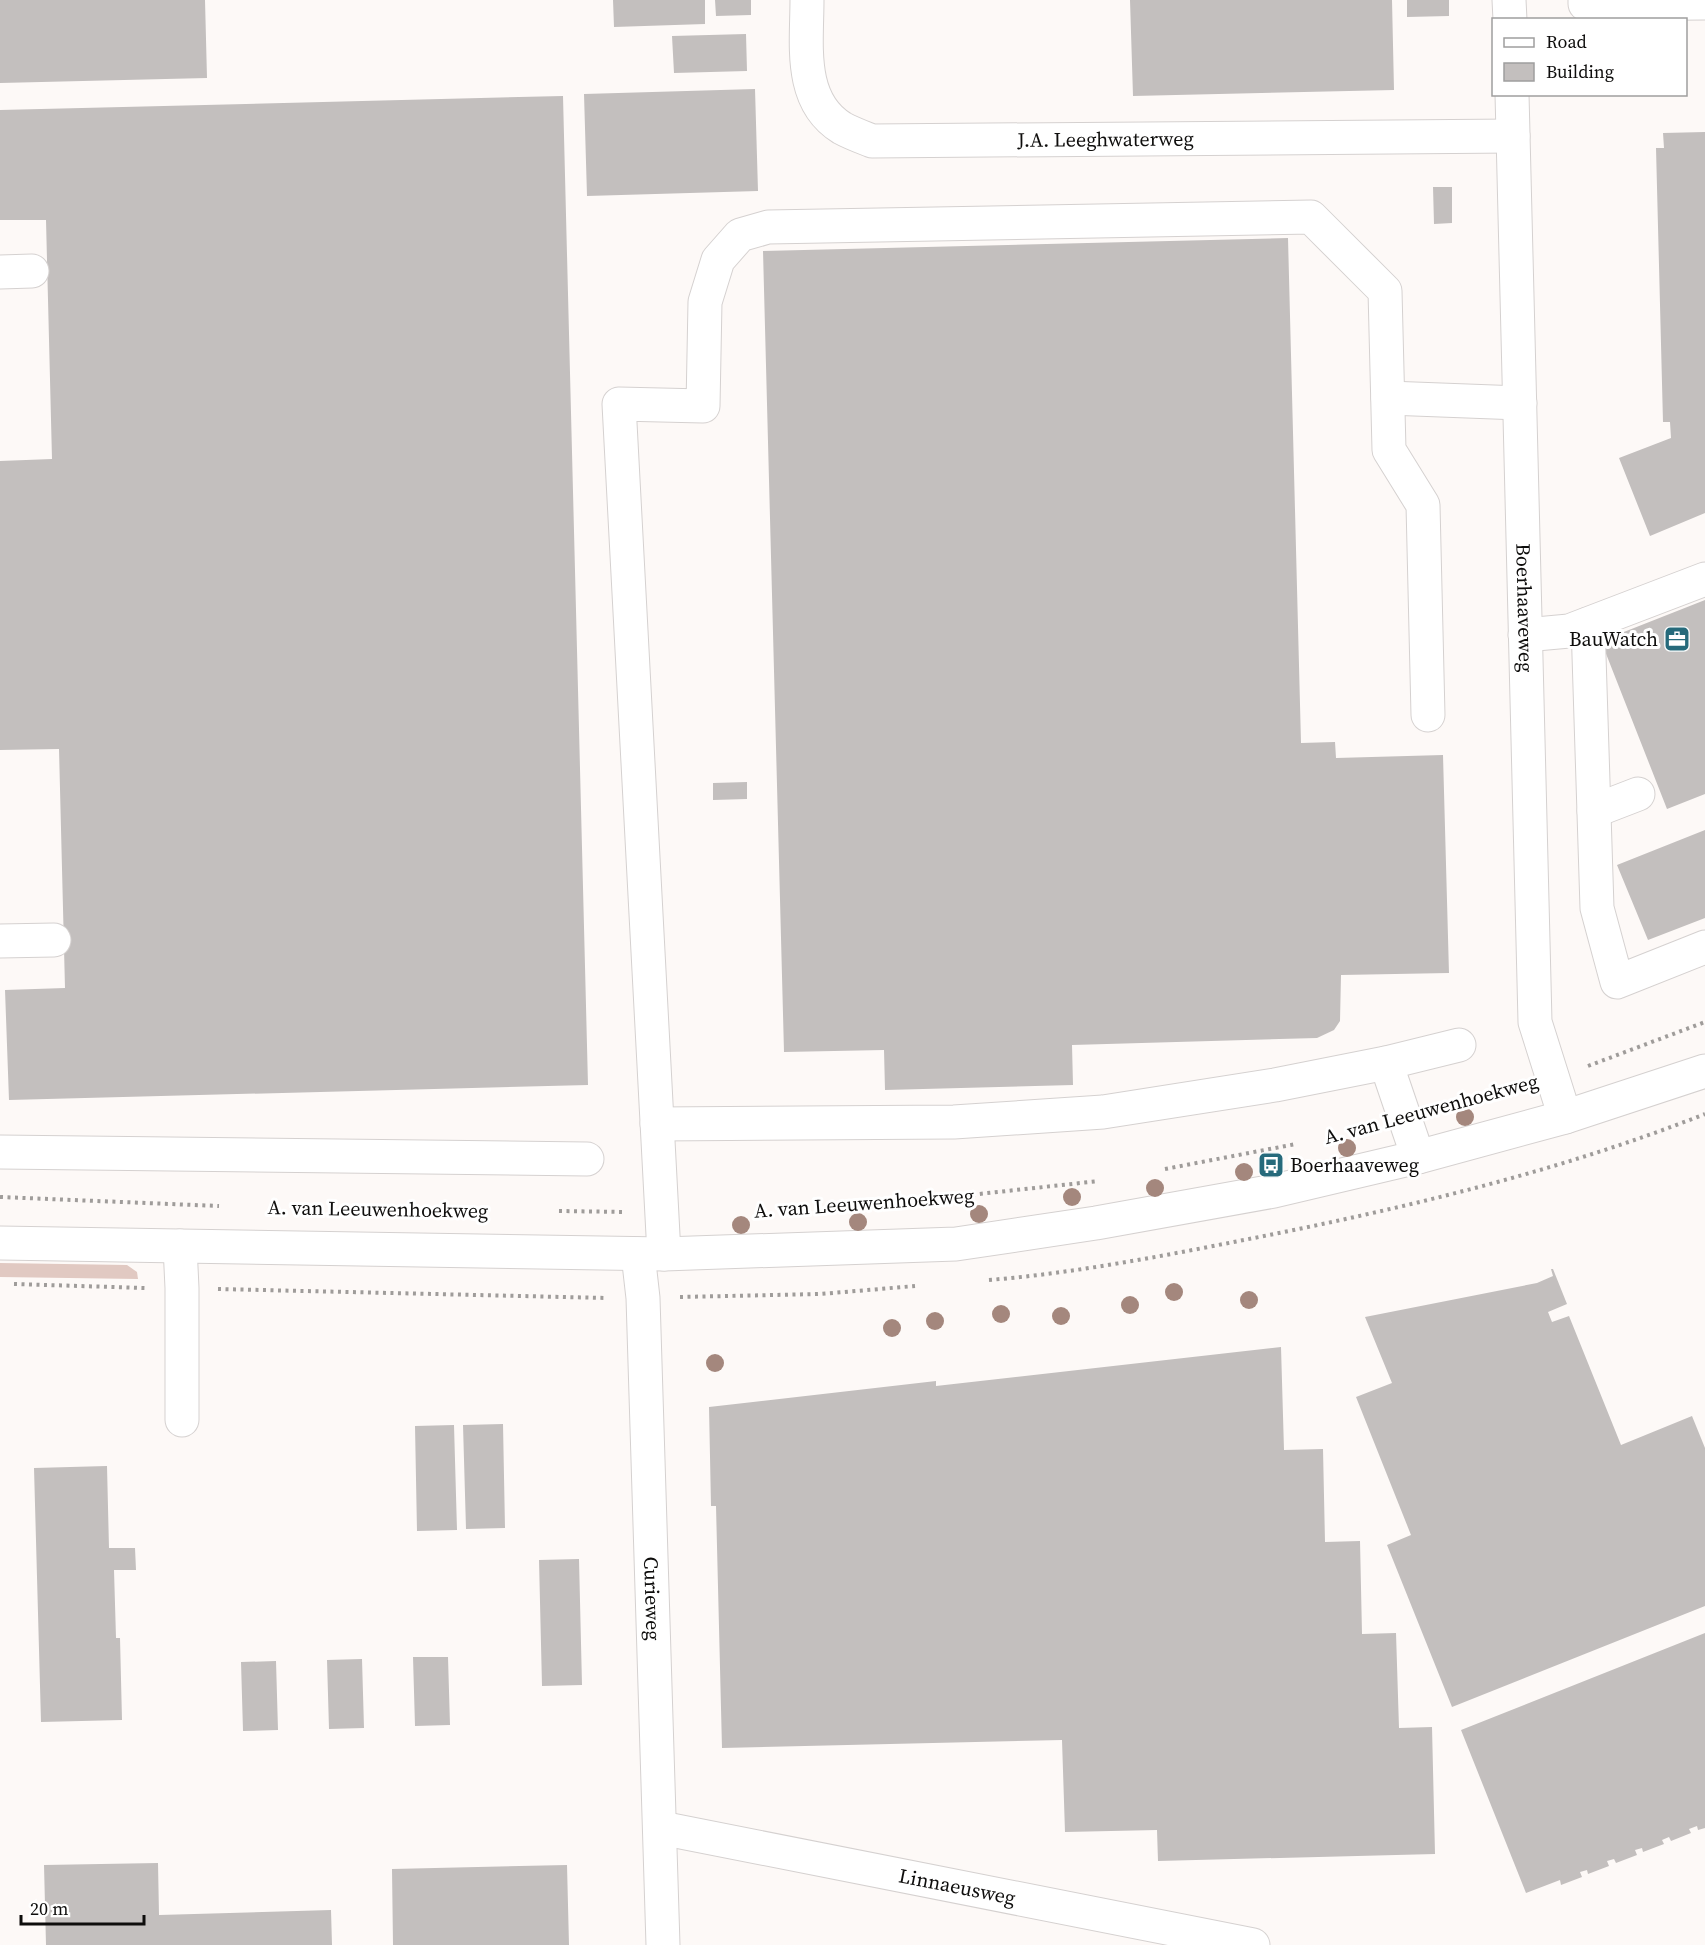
<svg xmlns="http://www.w3.org/2000/svg" width="1705" height="1945" font-family="'Source Serif 4',serif">
	<rect width="100%" height="100%" fill="#fdf9f7"/>
	<path fill="#e1c9c2" d="M0,1263L127,1265L137,1272L138,1279L0,1277Z"/>
	<path fill="#c3bfbe" d="M0,0H205L207,78L0,83Z
		M613,0H705V24L614,27Z
		M715,0H751V15L716,16Z
		M1130,0H1392L1394,90L1133,96Z
		M1407,0H1449V16L1407,17Z
		M746,34L747,71L674,73L672,36Z
		M755,89L758,191L587,196L584,94Z
		M563,96L588,1085L9,1100L5,990L65,988L59,749L0,750V461L52,459L46,220H0V110Z
		M1705,132V513L1650,536L1619,458L1671,438L1670,422H1663L1656,148H1664L1663,133Z
		M1433,187H1452V223L1434,224Z
		M1288,238L1301,743L1335,742L1336,758L1443,755L1449,973L1341,975L1340,1021L1334,1030L1317,1038L1072,1045L1073,1085L885,1090L884,1050L784,1052L763,251Z
		M1705,600V794L1667,809L1601,641Z
		M747,782V799L713,800V783Z
		M1705,830V918L1648,940L1617,865Z
		M1551,1269H1553L1567,1304L1548,1312L1552,1322L1569,1316L1621,1445L1692,1416L1705,1448V1606L1452,1707L1387,1545L1411,1535L1356,1397L1392,1383L1365,1317L1537,1283L1553,1276Z
		M1281,1347L1284,1450L1323,1449L1325,1542L1360,1541L1362,1634L1396,1633L1399,1728L1432,1727L1435,1854L1158,1861L1157,1830L1065,1832L1062,1740L722,1748L716,1506H711L709,1407L936,1381V1386Z
		M503,1424L505,1528L466,1529L463,1425Z
		M454,1425L457,1530L417,1531L415,1426Z
		M107,1466L109,1548H135L136,1570H114L116,1638H120L122,1720L41,1722L34,1468Z
		M579,1559L582,1685L542,1686L539,1560Z
		M1705,1633V1828L1698,1830L1697,1826L1689,1829L1691,1833L1671,1841L1669,1837L1662,1840L1664,1844L1643,1852L1642,1848L1635,1850L1637,1855L1616,1863L1614,1859L1607,1861L1609,1866L1588,1874L1587,1870L1580,1872L1582,1877L1561,1885L1560,1880L1526,1893L1461,1730Z
		M413,1657H448L450,1725L415,1726Z
		M362,1659L364,1728L329,1729L327,1660Z
		M276,1661L278,1730L243,1731L241,1662Z
		M158,1863L159,1915L331,1910L332,1945H46L44,1865Z
		M567,1865L569,1945H393L392,1869Z"/>
	<g fill="none" stroke-linecap="round" stroke-linejoin="round">
		<g stroke="#d5d1d0" stroke-width="35">
			<g id="minor">
				<path id="s1" d="M807,0C807,44 798,101 842,128C851,133 862,137 872,141L1513,136"/>
				<path d="M1509,0L1510,20"/>
				<path d="M1585,0V4L1705,3"/>
				<path id="s2" d="M1512,94L1535,1022L1565,1117"/>
				<path d="M0,272L32,271"/>
				<path d="M1388,398L1520,403"/>
				<path d="M1588,624L1597,908L1617,982L1705,947"/>
				<path d="M1525,635L1569,631L1705,579"/>
				<path d="M1594,811L1638,794"/>
				<path d="M0,941L54,940"/>
				<path d="M1386,1063L1418,1157"/>
				<path d="M657,1124L954,1122L1103,1112L1275,1085L1386,1063L1459,1045"/>
				<path d="M0,1152L587,1159"/>
				<path d="M0,1243L664,1254L956,1244L1096,1223L1274,1191L1418,1157L1565,1117L1705,1071"/>
				<path d="M180,1246L182,1288V1420"/>
				<path id="s3" d="M638,1254L643,1298L663,1945"/>
				<path d="M664,1254L619,404L703,406L705,302L718,260L740,235L768,227L1311,217L1385,291L1389,450L1423,505L1428,715"/>
				<path id="s4" d="M661,1828L1253,1945"/>
			</g>
		</g>
		<path stroke="#9f9c9a" stroke-width="4" stroke-dasharray="3 4.5" stroke-linecap="butt" d="M1588,1066L1705,1022
			M1165,1169L1296,1144
			M0,1197L219,1206
			M868,1206L1099,1181
			M559,1211L624,1212
			M989,1280C1076,1273 1168,1255 1254,1238C1406,1208 1560,1171 1705,1114
			M14,1284L145,1288
			M218,1289L607,1298
			M680,1297L820,1294L915,1286"/>
		<use href="#minor" stroke="#fff" stroke-width="33"/>
	</g>
	<g fill="#a4877d">
		<circle cx="1465" cy="1117" r="9"/>
		<circle cx="1347" cy="1148" r="9"/>
		<circle cx="1244" cy="1172" r="9"/>
		<circle cx="1155" cy="1188" r="9"/>
		<circle cx="1072" cy="1197" r="9"/>
		<circle cx="979" cy="1214" r="9"/>
		<circle cx="858" cy="1222" r="9"/>
		<circle cx="741" cy="1225" r="9"/>
		<circle cx="1174" cy="1292" r="9"/>
		<circle cx="1249" cy="1300" r="9"/>
		<circle cx="1130" cy="1305" r="9"/>
		<circle cx="1001" cy="1314" r="9"/>
		<circle cx="1061" cy="1316" r="9"/>
		<circle cx="935" cy="1321" r="9"/>
		<circle cx="892" cy="1328" r="9"/>
		<circle cx="715" cy="1363" r="9"/>
	</g>
	<defs>
		<g id="office-square" transform="scale(1.35)"><rect x="-9" y="-9" width="18" height="18" rx="4" fill="#266a7b" stroke="#fff"/><path d="M-6-3h4V-5.5h4V-3h4V5H-6ZM-1-4.5V-3h2v-1.5ZM-6 0V1H6V0Z" fill="#fff"/></g>
		<g id="bus-square" transform="scale(1.35)"><rect x="-9" y="-9" width="18" height="18" rx="4" fill="#266a7b" stroke="#fff"/><path d="M-5-6H5V4H4V6H2V4H-2V6H-4V4H-5ZM-3.5-4V0h7V-4ZM-3.5 1.2v1.5H-2V1.2ZM2 1.2v1.5H3.5V1.2Z" fill="#fff"/></g>
	</defs>
	<g fill-rule="evenodd">
		<use href="#office-square" x="1677" y="639"/>
		<use href="#bus-square" x="1271" y="1165"/>
	</g>
	<g text-anchor="middle" stroke-width="6" stroke-linejoin="round" paint-order="stroke">
		<g font-size="20" fill="#0e0d0c" stroke="#fff">
			<text dy="7" stroke="none"><textPath href="#s1" startOffset="406">J.A. Leeghwaterweg</textPath></text>
			<text dy="7" stroke="none"><textPath href="#s2" startOffset="514">Boerhaaveweg</textPath></text>
			<text transform="translate(1431 1109) rotate(-15)" y="7">A. van Leeuwenhoekweg</text>
			<text transform="translate(864 1203) rotate(-4)" y="7">A. van Leeuwenhoekweg</text>
			<text transform="translate(378 1209) rotate(1)" y="7">A. van Leeuwenhoekweg</text>
			<text dy="7" stroke="none"><textPath href="#s3" startOffset="345">Curieweg</textPath></text>
			<text dy="7" stroke="none"><textPath href="#s4" startOffset="302">Linnaeusweg</textPath></text>
		</g>
		<g font-size="20" fill="#0e0d0c" stroke="#fff" text-anchor="end">
			<text x="1658" y="646">BauWatch</text>
			<text x="1290" y="1172" text-anchor="start">Boerhaaveweg</text>
		</g>
	</g>
	<rect x="1492" y="18" width="195" height="78" fill="#ffffff" stroke="#9f9e9e" stroke-width="1.5"/>
	<rect x="1504" y="38" width="30" height="9" fill="#ffffff" stroke="#9f9e9e" stroke-width="1.5"/>
	<text x="1546" y="48" font-size="18" fill="#0e0d0c">Road</text>
	<rect x="1504" y="63" width="30" height="18" fill="#c3bfbe" stroke="#9f9e9e" stroke-width="1.5"/>
	<text x="1546" y="78" font-size="18" fill="#0e0d0c">Building</text>
	<path d="M21 1915v9h123v-9" fill="none" stroke="#0e0d0c" stroke-width="3"/>
	<text x="30" y="1915" font-size="18" fill="#0e0d0c" stroke="#ffffff" stroke-width="4.5" paint-order="stroke">20 m</text>
</svg>
